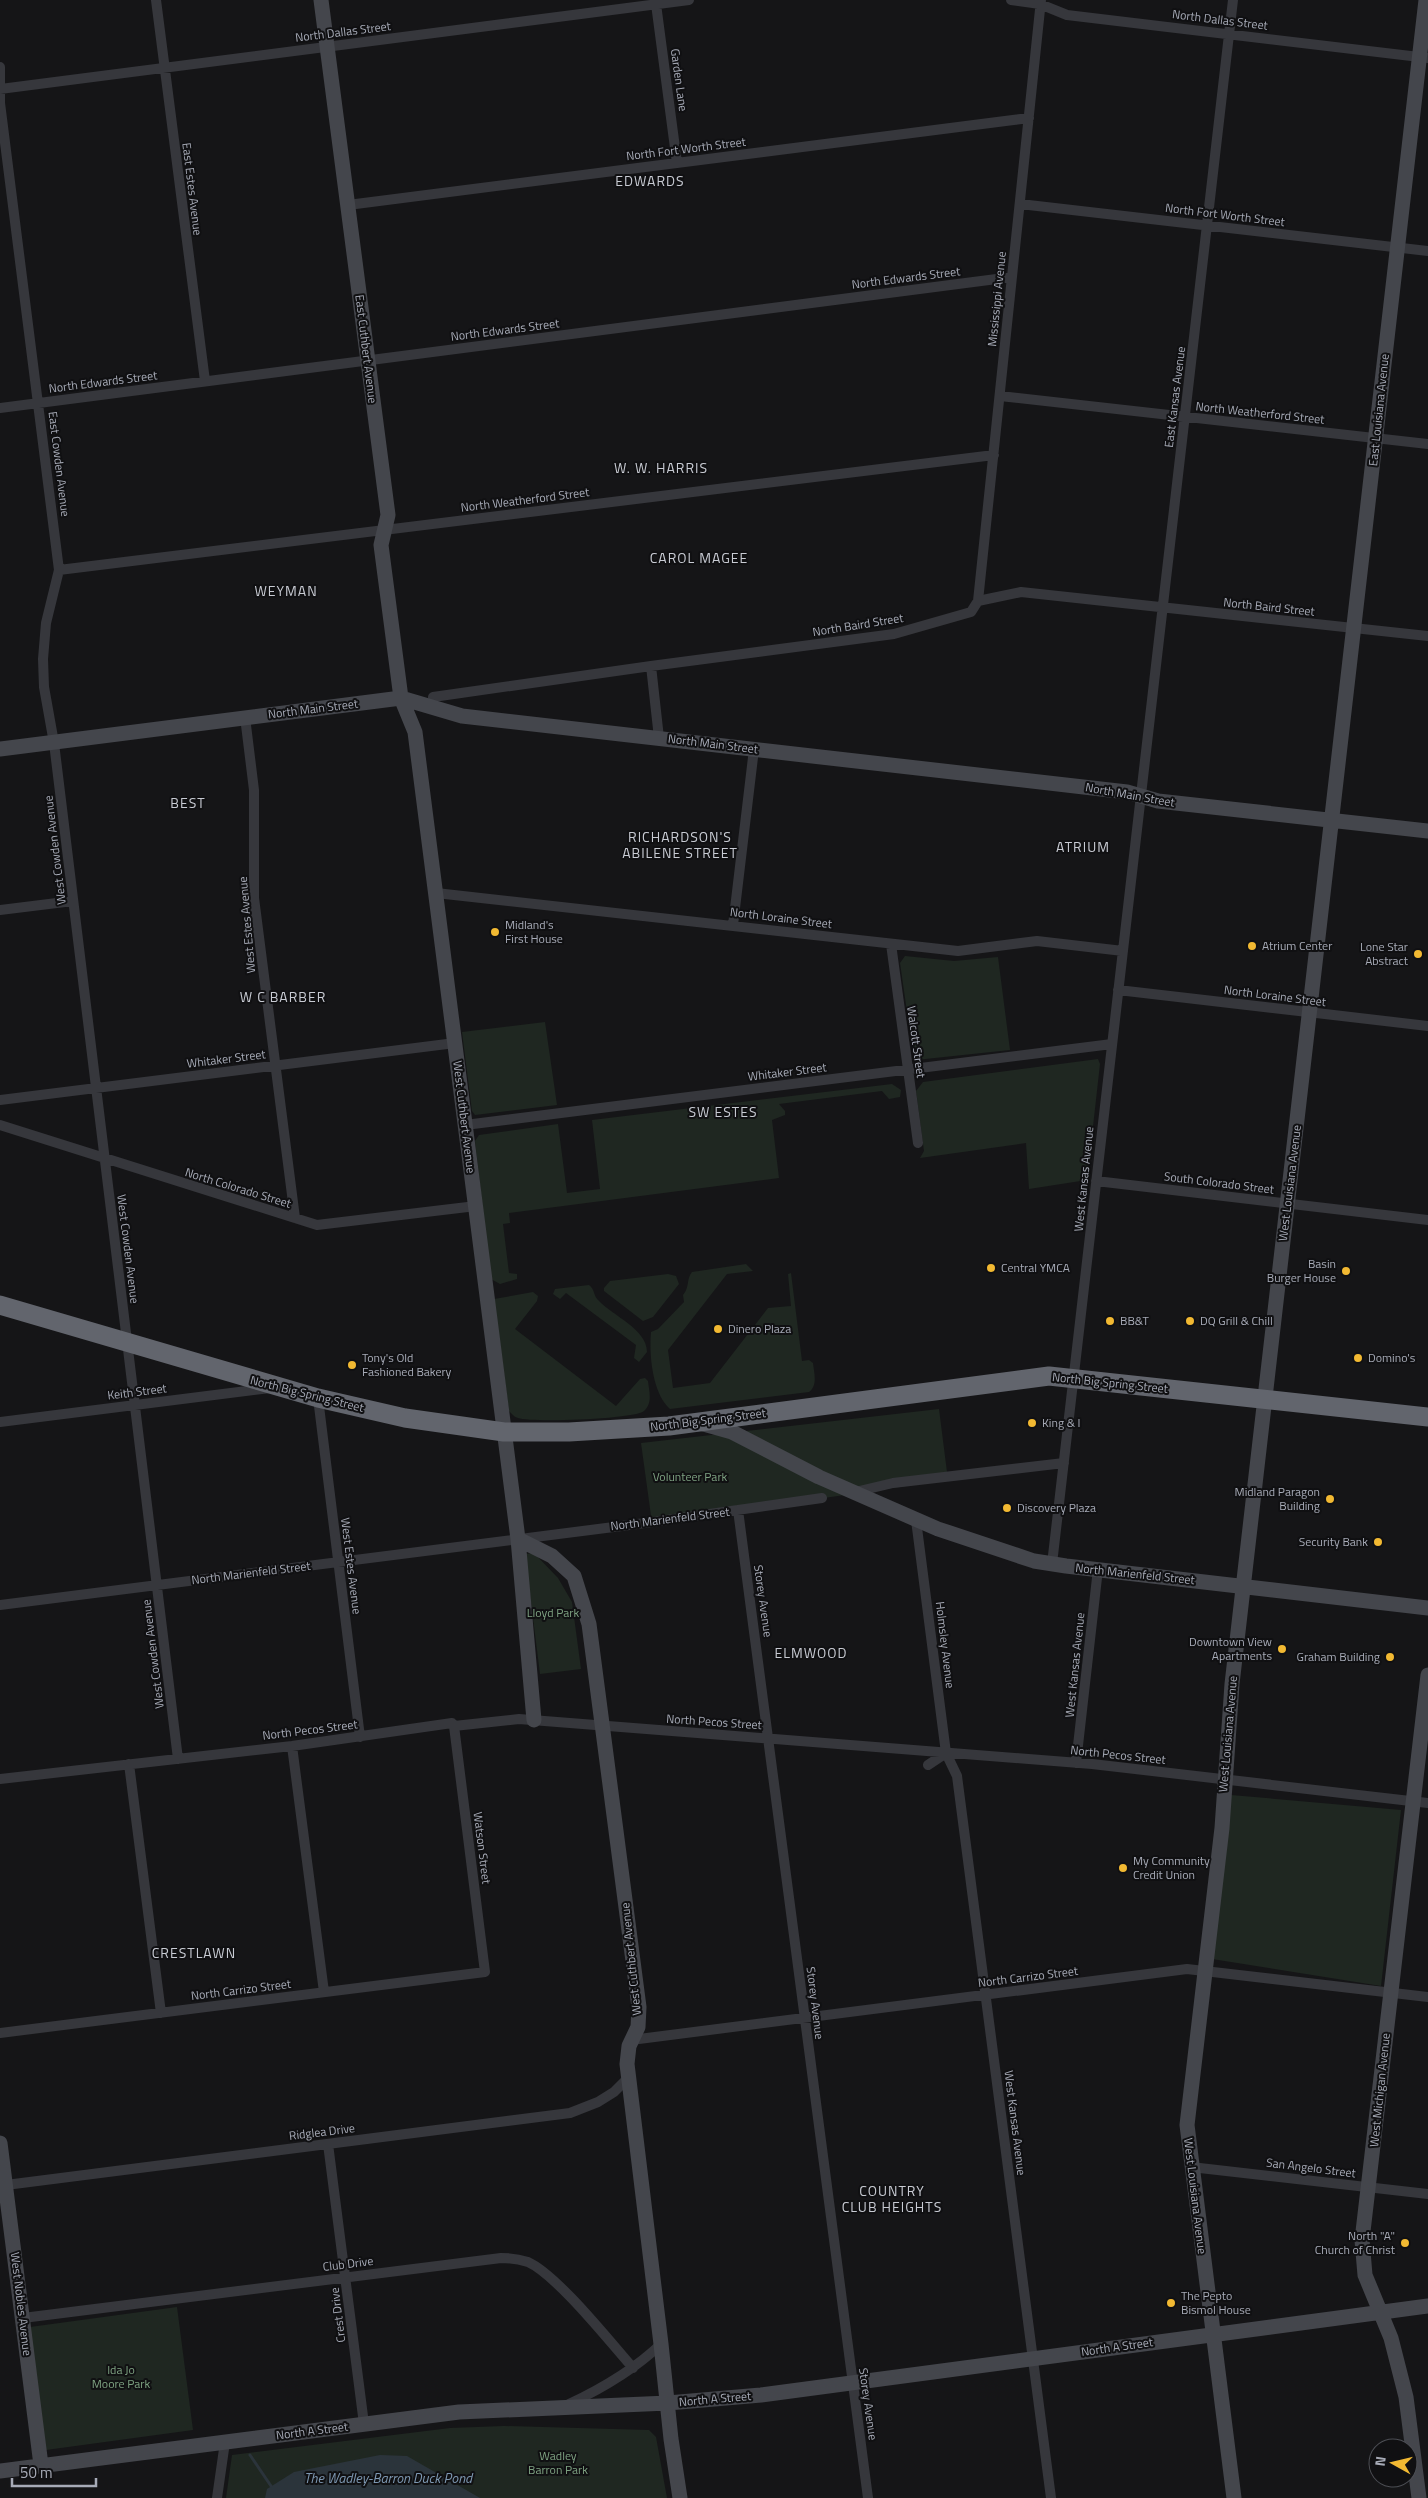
<svg xmlns="http://www.w3.org/2000/svg" width="1428" height="2498" font-family="'Titillium Web',sans-serif">
	<rect width="100%" height="100%" fill="#151517"/>
	<path fill="#1f2721" d="M905,956L954,961L998,957L1010,1050L916,1060L913,1053L900,963Z
		M545,1022L557,1105L475,1115L472,1111L462,1032Z
		M1098,1059L1100,1064L1087,1180L1029,1189L1026,1143L920,1158L924,1151L916,1091L923,1082Z
		M892,1084L901,1090L900,1097L889,1099L882,1091L779,1104L785,1111V1115L772,1120L779,1178L509,1213L510,1223L503,1224L509,1273L517,1274V1279L500,1284L491,1279L475,1141L479,1135L558,1124L567,1193L600,1189L592,1120Z
		M746,1264L753,1271L727,1274L668,1350L673,1388L710,1383L768,1308L791,1306L788,1274L791,1273L802,1361L809,1360L813,1363C814,1373 818,1385 809,1392L670,1409C652,1393 649,1354 651,1332L658,1329L684,1302L683,1295C690,1287 686,1279 692,1272Z
		M668,1274L676,1276L679,1284L653,1317L643,1321L604,1291V1288L610,1281Z
		M589,1285C595,1289 593,1296 599,1301C613,1316 647,1329 647,1352L639,1362L634,1358L636,1345L566,1293L560,1299L553,1294L555,1289Z
		M533,1292L538,1296L537,1301L515,1329L616,1406L640,1379L645,1378L648,1381C649,1391 653,1403 644,1411C636,1419 532,1423 518,1418C514,1417 512,1414 509,1411L494,1299Z
		M939,1409L948,1480L652,1523L641,1443Z
		M534,1553L558,1578L572,1602L581,1669L540,1674L525,1554Z
		M1231,1795L1401,1810L1381,1986L1212,1959Z
		M177,2307L193,2430L46,2450L30,2327Z
		M504,2426L649,2430L656,2437L667,2498H226L232,2455L450,2428Z"/>
	<path fill="#2b343b" d="M380,2455L407,2456L480,2498H265L267,2489L294,2472Z"/>
	<g fill="none" stroke-linecap="round" stroke-linejoin="round">
		<path stroke="#2b343b" stroke-width="3" d="M250,2455L271,2486"/>
		<path stroke="#36373c" stroke-width="10" d="M156,0L205,381
			M659,0L656,4L677,163
			M1011,0L1040,4L1067,15L1428,58
			M0,67V103L59,570L46,623L43,659L44,687L54,743L178,1759
			M0,89L689,0
			M1020,204L1428,251
			M348,205L1029,118
			M1000,396L1428,444
			M0,408L1012,277
			M59,570L994,455
			M978,601L1041,0
			M651,666L659,738
			M433,697L651,666L894,634L971,612L978,601L1021,592L1428,636
			M245,717L254,790V898L295,1218
			M436,893L958,951L1037,941L1123,951
			M0,910L73,901
			M733,925L754,749
			M891,944L918,1143
			M1118,990L1428,1026
			M0,1100L455,1043
			M0,1125L317,1225L476,1206
			M465,1125L1112,1044
			M1096,1181L1428,1220
			M318,1398L360,1737
			M0,1422L270,1388
			M855,1492L893,1483L1064,1463
			M738,1510L868,2498
			M916,1520L946,1753L928,1765
			M1052,1564L1233,0
			M0,1605L653,1522L822,1498
			M292,1746L324,1992
			M946,1753L957,1776L1051,2498
			M1076,1763L1098,1569
			M129,1764L161,2013
			M0,1779L292,1746L452,1723L454,1726L519,1719L1092,1764L1428,1803
			M0,2033L485,1972L454,1726
			M631,2040L1187,1969L1428,1997
			M328,2144L364,2424
			M1191,2167L1428,2194
			M6,2185L570,2113L598,2102L614,2092L629,2077
			M23,2318L501,2258C511,2258 519,2259 528,2262C557,2275 610,2342 633,2368
			M569,2404C603,2388 634,2370 661,2344
			M217,2498L225,2442"/>
		<path stroke="#44464c" stroke-width="15" d="M321,0L388,515L381,545L401,698L415,732L518,1539L534,1720
			M0,749L401,698L462,716L1127,792L1158,801L1428,831
			M700,1423L732,1432L819,1477L938,1529L1034,1561L1066,1566L1428,1608
			M518,1539L552,1556L574,1576L589,1624L639,2007L638,2027L629,2046L627,2064L661,2344L671,2439L680,2498
			M0,2143L41,2465
			M0,2471L459,2412L668,2403L761,2395L1428,2306
			M1234,2498L1187,2125L1222,1828L1232,1684L1426,0
			M1419,2498L1406,2397L1391,2338L1365,2275L1362,2240L1428,1675"/>
		<path stroke="#62656d" stroke-width="19" d="M0,1305L318,1398L405,1418L504,1432H569L669,1426L1049,1376L1428,1417"/>
	</g>
	<g fill="#f2b932" stroke="#101012" stroke-width="2">
		<circle cx="495" cy="932" r="5"/>
		<circle cx="1252" cy="946" r="5"/>
		<circle cx="1418" cy="954" r="5"/>
		<circle cx="991" cy="1268" r="5"/>
		<circle cx="1346" cy="1271" r="5"/>
		<circle cx="1110" cy="1321" r="5"/>
		<circle cx="1190" cy="1321" r="5"/>
		<circle cx="718" cy="1329" r="5"/>
		<circle cx="1358" cy="1358" r="5"/>
		<circle cx="352" cy="1365" r="5"/>
		<circle cx="1032" cy="1423" r="5"/>
		<circle cx="1330" cy="1499" r="5"/>
		<circle cx="1007" cy="1508" r="5"/>
		<circle cx="1378" cy="1542" r="5"/>
		<circle cx="1282" cy="1649" r="5"/>
		<circle cx="1390" cy="1657" r="5"/>
		<circle cx="1123" cy="1868" r="5"/>
		<circle cx="1405" cy="2243" r="5"/>
		<circle cx="1171" cy="2303" r="5"/>
	</g>
	<g text-anchor="middle" stroke-width="4" stroke-linejoin="round" paint-order="stroke">
		<g font-size="12" fill="#a7abb7" stroke="#101012">
			<text transform="translate(1220 20) rotate(7)" y="4">North Dallas Street</text>
			<text transform="translate(343 32) rotate(-7)" y="4">North Dallas Street</text>
			<text transform="translate(679 80) rotate(82)" y="4">Garden Lane</text>
			<text transform="translate(686 149) rotate(-7)" y="4">North Fort Worth Street</text>
			<text transform="translate(192 189) rotate(83)" y="4">East Estes Avenue</text>
			<text transform="translate(1225 215) rotate(7)" y="4">North Fort Worth Street</text>
			<text transform="translate(906 278) rotate(-7)" y="4">North Edwards Street</text>
			<text transform="translate(997 299) rotate(-84)" y="4">Mississippi Avenue</text>
			<text transform="translate(505 330) rotate(-7)" y="4">North Edwards Street</text>
			<text transform="translate(366 349) rotate(83)" y="4">East Cuthbert Avenue</text>
			<text transform="translate(103 382) rotate(-7)" y="4">North Edwards Street</text>
			<text transform="translate(1175 397) rotate(-83)" y="4">East Kansas Avenue</text>
			<text transform="translate(1379 410) rotate(-84)" y="4">East Louisiana Avenue</text>
			<text transform="translate(1260 413) rotate(6)" y="4">North Weatherford Street</text>
			<text transform="translate(59 464) rotate(83)" y="4">East Cowden Avenue</text>
			<text transform="translate(525 500) rotate(-7)" y="4">North Weatherford Street</text>
			<text transform="translate(1269 607) rotate(6)" y="4">North Baird Street</text>
			<text transform="translate(858 625) rotate(-9)" y="4">North Baird Street</text>
			<text transform="translate(313 709) rotate(-7)" y="4">North Main Street</text>
			<text transform="translate(713 744) rotate(7)" y="4">North Main Street</text>
			<text transform="translate(1130 795) rotate(10)" y="4">North Main Street</text>
			<text transform="translate(55 850) rotate(-97)" y="4">West Cowden Avenue</text>
			<text transform="translate(781 918) rotate(7)" y="4">North Loraine Street</text>
			<text transform="translate(247 925) rotate(-95)" y="4">West Estes Avenue</text>
			<text transform="translate(1275 996) rotate(7)" y="4">North Loraine Street</text>
			<text transform="translate(916 1042) rotate(82)" y="4">Walcott Street</text>
			<text transform="translate(226 1059) rotate(-7)" y="4">Whitaker Street</text>
			<text transform="translate(787 1072) rotate(-7)" y="4">Whitaker Street</text>
			<text transform="translate(464 1117) rotate(83)" y="4">West Cuthbert Avenue</text>
			<text transform="translate(1084 1179) rotate(-84)" y="4">West Kansas Avenue</text>
			<text transform="translate(1219 1183) rotate(7)" y="4">South Colorado Street</text>
			<text transform="translate(1290 1183) rotate(-83)" y="4">West Louisiana Avenue</text>
			<text transform="translate(238 1188) rotate(17)" y="4">North Colorado Street</text>
			<text transform="translate(128 1249) rotate(83)" y="4">West Cowden Avenue</text>
			<text transform="translate(1110 1383) rotate(6)" y="4">North Big Spring Street</text>
			<text transform="translate(137 1392) rotate(-7)" y="4">Keith Street</text>
			<text transform="translate(307 1394) rotate(14)" y="4">North Big Spring Street</text>
			<text transform="translate(708 1420) rotate(-7)" y="4">North Big Spring Street</text>
			<text transform="translate(670 1519) rotate(-7)" y="4">North Marienfeld Street</text>
			<text transform="translate(351 1566) rotate(83)" y="4">West Estes Avenue</text>
			<text transform="translate(251 1573) rotate(-7)" y="4">North Marienfeld Street</text>
			<text transform="translate(1135 1574) rotate(6)" y="4">North Marienfeld Street</text>
			<text transform="translate(763 1601) rotate(82)" y="4">Storey Avenue</text>
			<text transform="translate(945 1645) rotate(83)" y="4">Holmsley Avenue</text>
			<text transform="translate(153 1654) rotate(-97)" y="4">West Cowden Avenue</text>
			<text transform="translate(1075 1665) rotate(-84)" y="4">West Kansas Avenue</text>
			<text transform="translate(714 1722) rotate(4)" y="4">North Pecos Street</text>
			<text transform="translate(310 1730) rotate(-7)" y="4">North Pecos Street</text>
			<text transform="translate(1228 1734) rotate(-85)" y="4">West Louisiana Avenue</text>
			<text transform="translate(1118 1755) rotate(6)" y="4">North Pecos Street</text>
			<text transform="translate(482 1848) rotate(83)" y="4">Watson Street</text>
			<text transform="translate(631 1959) rotate(-96)" y="4">West Cuthbert Avenue</text>
			<text transform="translate(1028 1977) rotate(-7)" y="4">North Carrizo Street</text>
			<text transform="translate(241 1990) rotate(-7)" y="4">North Carrizo Street</text>
			<text transform="translate(815 2003) rotate(83)" y="4">Storey Avenue</text>
			<text transform="translate(1380 2090) rotate(-84)" y="4">West Michigan Avenue</text>
			<text transform="translate(1015 2123) rotate(83)" y="4">West Kansas Avenue</text>
			<text transform="translate(322 2132) rotate(-7)" y="4">Ridglea Drive</text>
			<text transform="translate(1311 2168) rotate(7)" y="4">San Angelo Street</text>
			<text transform="translate(1195 2196) rotate(83)" y="4">West Louisiana Avenue</text>
			<text transform="translate(348 2264) rotate(-7)" y="4">Club Drive</text>
			<text transform="translate(21 2304) rotate(83)" y="4">West Nobles Avenue</text>
			<text transform="translate(338 2315) rotate(-97)" y="4">Crest Drive</text>
			<text transform="translate(1117 2347) rotate(-8)" y="4">North A Street</text>
			<text transform="translate(715 2399) rotate(-5)" y="4">North A Street</text>
			<text transform="translate(868 2404) rotate(82)" y="4">Storey Avenue</text>
			<text transform="translate(312 2431) rotate(-7)" y="4">North A Street</text>
		</g>
		<g font-size="12" fill="#a7abb7" stroke="#101012" text-anchor="start">
			<text x="505" y="929">Midland's<tspan x="505" dy="14">First House</tspan></text>
			<text x="1262" y="950">Atrium Center</text>
			<text x="1408" y="951" text-anchor="end">Lone Star<tspan x="1408" dy="14">Abstract</tspan></text>
			<text x="1336" y="1268" text-anchor="end">Basin<tspan x="1336" dy="14">Burger House</tspan></text>
			<text x="1001" y="1272">Central YMCA</text>
			<text x="1120" y="1325">BB&amp;T</text>
			<text x="1200" y="1325">DQ Grill &amp; Chill</text>
			<text x="728" y="1333">Dinero Plaza</text>
			<text x="362" y="1362">Tony's Old<tspan x="362" dy="14">Fashioned Bakery</tspan></text>
			<text x="1368" y="1362">Domino's</text>
			<text x="1042" y="1427">King &amp; I</text>
			<text x="1320" y="1496" text-anchor="end">Midland Paragon<tspan x="1320" dy="14">Building</tspan></text>
			<text x="1017" y="1512">Discovery Plaza</text>
			<text x="1368" y="1546" text-anchor="end">Security Bank</text>
			<text x="1272" y="1646" text-anchor="end">Downtown View<tspan x="1272" dy="14">Apartments</tspan></text>
			<text x="1380" y="1661" text-anchor="end">Graham Building</text>
			<text x="1133" y="1865">My Community<tspan x="1133" dy="14">Credit Union</tspan></text>
			<text x="1395" y="2240" text-anchor="end">North "A"<tspan x="1395" dy="14">Church of Christ</tspan></text>
			<text x="1181" y="2300">The Pepto<tspan x="1181" dy="14">Bismol House</tspan></text>
		</g>
		<g font-size="12" fill="#7ea282" stroke="#101012">
			<text x="690" y="1481">Volunteer Park</text>
			<text x="553" y="1617">Lloyd Park</text>
			<text x="121" y="2374">Ida Jo<tspan x="121" dy="14">Moore Park</tspan></text>
			<text x="558" y="2460">Wadley<tspan x="558" dy="14">Barron Park</tspan></text>
		</g>
		<g font-size="14" letter-spacing="1" fill="#c8cbd3" stroke="#101012">
			<text x="650" y="186">EDWARDS</text>
			<text x="661" y="473">W. W. HARRIS</text>
			<text x="699" y="563">CAROL MAGEE</text>
			<text x="286" y="596">WEYMAN</text>
			<text x="188" y="808">BEST</text>
			<text x="680" y="842">RICHARDSON'S<tspan x="680" dy="16">ABILENE STREET</tspan></text>
			<text x="1083" y="852">ATRIUM</text>
			<text x="283" y="1002">W C BARBER</text>
			<text x="723" y="1117">SW ESTES</text>
			<text x="811" y="1658">ELMWOOD</text>
			<text x="194" y="1958">CRESTLAWN</text>
			<text x="892" y="2196">COUNTRY<tspan x="892" dy="16">CLUB HEIGHTS</tspan></text>
		</g>
		<g font-size="14" font-style="italic" fill="#7e98b2" stroke="#101012">
			<text x="388" y="2483">The Wadley-Barron Duck Pond</text>
		</g>
	</g>
	<g transform="translate(1393 2463) rotate(278)"><circle r="24" fill="#101012" stroke="#4c4e54"/>
	<path d="M0-4L9 19L0 12L-9 19Z" fill="#f2b932"/>
	<text y="-8" font-size="14" font-weight="bold" text-anchor="middle" fill="#a7abb7">N</text>
	</g>
	<path d="M12 2478v8h84v-8" fill="none" stroke="#a7abb7" stroke-width="2.5"/>
	<text x="20" y="2478" font-size="15" fill="#a7abb7" stroke="#101012" stroke-width="4" paint-order="stroke">50 m</text>
</svg>
